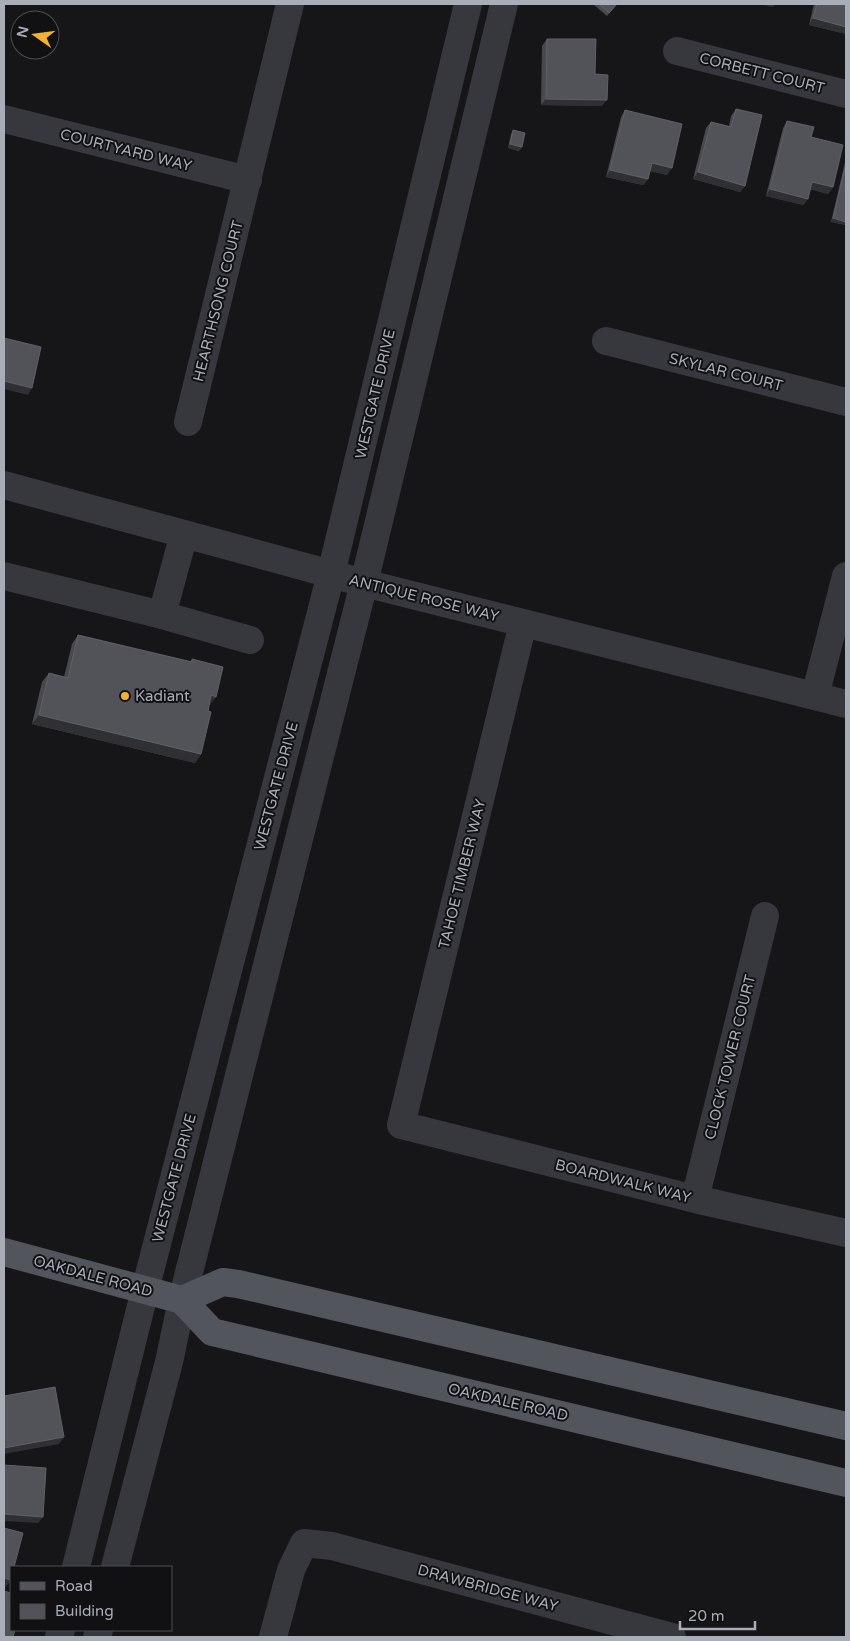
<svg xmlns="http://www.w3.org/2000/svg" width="850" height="1641" font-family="'Varela Round',sans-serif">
	<rect width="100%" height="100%" fill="#161618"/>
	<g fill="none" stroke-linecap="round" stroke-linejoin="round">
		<path stroke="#37383d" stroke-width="28" d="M677,51L846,94
			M4,119L248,180
			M606,341L846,402
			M188,422L290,4
			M4,485L364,583L846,704
			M184,534L162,615L250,640
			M4,576L162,615
			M523,623L401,1125L695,1199L846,1233
			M815,696L846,576
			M695,1199L765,916
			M76,1567L145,1290L331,574L468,4
			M115,1567L169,1362L182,1300L364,583L504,4
			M59,1637L61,1630
			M97,1637L99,1630
			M273,1637L291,1570L304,1543L332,1546L672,1637"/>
		<path stroke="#53555c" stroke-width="28" d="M4,1252L182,1300L212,1332L846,1483
			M182,1300L223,1282L238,1284L846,1426"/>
	</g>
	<path fill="#47494d" d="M593,4H617L607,16Z
		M814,4H846V34L809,25Z
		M547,39L595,74L602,106L541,105L542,46Z
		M736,109L745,186L740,192L693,179L706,128L711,122L729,126L731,116Z
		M625,110L667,175L650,171L648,179L643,185L606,177L621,117Z
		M787,121L811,137L833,187L828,194L810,189L808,199L803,205L766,196L783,128Z
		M513,130L522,147L519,151L508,148L511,134Z
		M846,158V225L831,222Z
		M78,635L190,662L192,659L209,706L201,754L195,763L32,724L42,682L49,673L64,677L72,644Z"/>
	<path fill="#2f3033" d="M757,4H775L773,7Z
		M813,18L846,27V34L809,25Z
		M546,99L607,100L602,106L541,105Z
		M510,144L522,147L519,151L508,148Z
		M652,163L672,168L667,175L647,170Z
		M610,170L648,179L643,185L606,177Z
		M698,172L745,186L740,192L693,179Z
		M812,182L833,187L828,194L807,188Z
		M770,189L808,199L803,205L766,196Z
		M833,218L846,222V225L831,222Z
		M4,381L32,388L28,395L4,389Z
		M211,695L216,697L209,706Z
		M39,715L201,754L195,763L32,724Z
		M64,1437L59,1444L4,1454V1448Z
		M4,1514L43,1517L38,1523L4,1521Z
		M4,1578L11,1580L6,1587L4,1586Z"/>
	<path fill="#525359" stroke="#5f6168" d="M599,4H617L609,13Z
		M817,4H846V27L813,18Z
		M547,39H596L595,74L608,75L607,100L546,99Z
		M736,109L762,115L745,186L698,172L711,122L731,127Z
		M625,110L682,124L672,168L652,163L648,179L610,170Z
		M787,121L814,127L811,137L843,145L833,187L812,182L808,199L770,189Z
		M513,130L525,133L522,147L510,144Z
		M846,164V222L833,218Z
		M4,338L41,347L32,388L4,381Z
		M78,635L192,662V659L223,667L216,697L211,695L208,711L211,712L201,754L39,715L49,673L68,678Z
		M55,1387L64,1437L4,1448V1396Z
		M4,1465L46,1468L43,1517L4,1514Z
		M4,1528L23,1533L14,1567H11V1580L4,1578Z
		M4,1591L11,1593V1600L9,1607L11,1608V1630H15L13,1637H4Z"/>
	<circle fill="#f2b134" stroke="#111113" stroke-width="2" cx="125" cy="696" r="5"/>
	<g text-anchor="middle" stroke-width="4" stroke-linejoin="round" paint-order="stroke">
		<g font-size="15" fill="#a8adb8" stroke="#111113">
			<text transform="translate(762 73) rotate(14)" y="5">CORBETT COURT</text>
			<text transform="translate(126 150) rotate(14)" y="5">COURTYARD WAY</text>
			<text transform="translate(218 301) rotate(-76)" y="5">HEARTHSONG COURT</text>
			<text transform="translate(726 372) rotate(14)" y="5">SKYLAR COURT</text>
			<text transform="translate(375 394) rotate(-77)" y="5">WESTGATE DRIVE</text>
			<text transform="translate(424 598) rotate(14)" y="5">ANTIQUE ROSE WAY</text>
			<text transform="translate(276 786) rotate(-75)" y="5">WESTGATE DRIVE</text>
			<text transform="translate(462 874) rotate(-76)" y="5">TAHOE TIMBER WAY</text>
			<text transform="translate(730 1057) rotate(-76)" y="5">CLOCK TOWER COURT</text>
			<text transform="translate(174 1178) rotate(-75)" y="5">WESTGATE DRIVE</text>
			<text transform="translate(623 1181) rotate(14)" y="5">BOARDWALK WAY</text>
			<text transform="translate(93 1276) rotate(15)" y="5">OAKDALE ROAD</text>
			<text transform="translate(508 1402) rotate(13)" y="5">OAKDALE ROAD</text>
			<text transform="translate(488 1588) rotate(15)" y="5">DRAWBRIDGE WAY</text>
		</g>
		<g font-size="15" fill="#a8adb8" stroke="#111113" text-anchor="start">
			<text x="135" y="701">Kadiant</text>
		</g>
	</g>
	<rect width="850" height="1641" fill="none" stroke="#a8adb8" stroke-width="10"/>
	<rect x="10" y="1566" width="162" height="65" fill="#111113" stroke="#4d4f55"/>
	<rect x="20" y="1582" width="25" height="8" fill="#53555c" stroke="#4d4f55"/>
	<text x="55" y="1591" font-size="15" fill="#a8adb8">Road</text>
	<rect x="20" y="1604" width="25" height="15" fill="#525359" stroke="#4d4f55"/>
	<text x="55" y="1616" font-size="15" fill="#a8adb8">Building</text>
	<g transform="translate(35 35) rotate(284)"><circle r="24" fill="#111113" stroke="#4d4f55"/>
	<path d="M0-4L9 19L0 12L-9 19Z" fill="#f2b134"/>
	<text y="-8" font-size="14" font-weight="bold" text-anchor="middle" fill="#a8adb8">N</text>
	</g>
	<path d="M680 1621v8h75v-8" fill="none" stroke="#a8adb8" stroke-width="2.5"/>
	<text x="688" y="1621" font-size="15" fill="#a8adb8" stroke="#111113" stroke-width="4" paint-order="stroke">20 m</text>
</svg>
